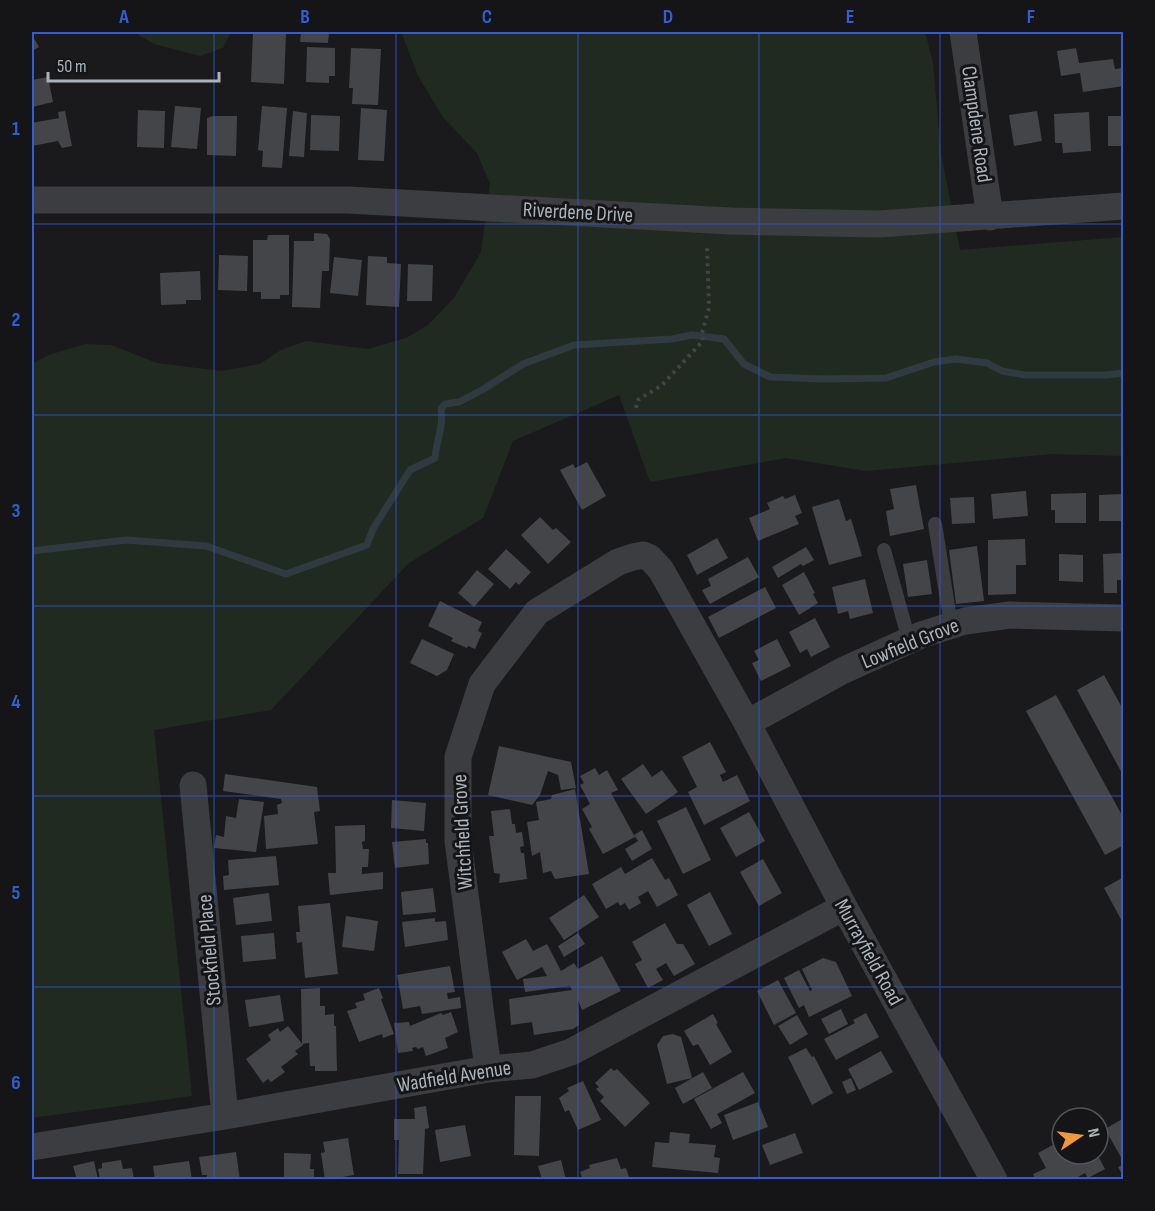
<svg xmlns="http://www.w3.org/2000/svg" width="1155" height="1211" font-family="'Sofia Sans Condensed',sans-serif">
	<rect width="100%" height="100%" fill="#1a1a1c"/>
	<path fill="#212a21" d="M134,32H231L223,48L200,56L154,44Z
		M401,32H925L933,62L941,154L960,250L1123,237V456L1053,454L866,471L786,458L650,482L619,395L513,441L483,518L409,563L271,710L154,730L192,1096L32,1118V364L49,355L85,344L111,345L157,363L221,371L260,364L281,350L306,341L368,349L406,338L428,325L454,298L481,252L490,184L477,153L443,117L418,76Z"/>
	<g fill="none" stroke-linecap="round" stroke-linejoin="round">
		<path stroke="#2f3b40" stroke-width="7" d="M32,551L126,540L206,546L286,574L367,545L373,529L410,470L435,458C436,441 444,427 441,409L445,404L459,402L482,390L523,364L574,345L672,339L692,335L724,339L744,364L770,377L825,379L886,378L934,362L956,359L987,363L1002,371L1025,375H1106L1124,373"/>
	</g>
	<path fill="#444549" d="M253,32L286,34L284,84L251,82Z
		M301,32H329L328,43L300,42Z
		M32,35L39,47L32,51Z
		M307,47L335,48V76H329V83L306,82Z
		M351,48L381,49L378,105L352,104L353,88H349Z
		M1076,48L1079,63L1113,59L1115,69L1122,68L1124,86L1083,92L1080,73L1061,76L1057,51Z
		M48,77L53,102L32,107V80Z
		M175,106L201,108L197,149L171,147Z
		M262,106L287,108L282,168L262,167L263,151L258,150Z
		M361,108L387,110L384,161L358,160Z
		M138,110L165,111L164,148L137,147Z
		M65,111L72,146L62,148L58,141L32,146V123L59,118L58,112Z
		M293,111L307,113L304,157L289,156Z
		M1037,111L1042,141L1014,146L1009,115Z
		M1089,112L1091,151L1063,153L1062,143H1055L1054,114Z
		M311,115L340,116L339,151L310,150Z
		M213,116H237L236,156L207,155V118Z
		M1108,116H1124V146H1108Z
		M314,233L327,234L330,239L329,271H322L320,308L292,307L294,241H314Z
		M268,235H289V295H280V299H261V292H253V240H267Z
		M219,255L248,256L247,291L218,290Z
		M368,256L387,257V263L401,264L399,307L366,305Z
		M334,257L362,260L358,296L330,293Z
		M408,264L433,265L432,301H407Z
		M200,271L201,300H186V304L161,305L160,273Z
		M587,462L606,496L582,510L560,470L573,464L575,468Z
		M916,485L924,529L890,536L886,511L894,509L890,489Z
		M1026,491L1028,516L993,519L991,494Z
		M1086,493V523H1055V510H1051V494Z
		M1122,494L1123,521H1099V495Z
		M795,495L802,513L795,516L799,524L758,541L749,518L770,509L767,503L783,496L785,499Z
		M974,497L975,523L952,524L950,498Z
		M839,499L846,521L851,519L862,556L829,565L812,507Z
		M540,517L553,530L556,528L571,542L548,564L521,535Z
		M717,538L728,558L697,575L687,555Z
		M1025,539L1026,565H1016V594L988,595V540Z
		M977,546L984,601L956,604L949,550Z
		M806,547L814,560L803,566L801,564L778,578L772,567Z
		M506,549L531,572L519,585L516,582L510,589L488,569Z
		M1124,553V580H1117V593H1104L1103,554Z
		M1059,554L1083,555V582L1059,581Z
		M748,557L759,577L710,604L702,590L711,586L708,579Z
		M927,560L932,594L908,597L903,564Z
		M477,570L494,584L474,607L458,593Z
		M804,572L815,593L813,594L818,603L799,615L782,585Z
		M865,579L873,613L850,619L848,611L838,614L832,587Z
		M765,587L776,608L719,638L708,617Z
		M440,601L482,622L478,631L482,633L475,649L468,646L467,648L451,641L453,638L428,626Z
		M815,618L830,647L811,657L807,649L800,653L789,632Z
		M422,639L454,654L447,670L437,676L410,663Z
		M777,639L791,666L761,681L752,663L759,660L754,651Z
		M1104,675L1124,711V777L1077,690Z
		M1056,695L1124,819V845L1105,855L1026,711Z
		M710,742L726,772L720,775L723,782L737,775L750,801L704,825L688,792L697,787L682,757Z
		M499,746L571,762L576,788L561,790L558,775L548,771L540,795L532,805L488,795Z
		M643,764L652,777L662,770L678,792L646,814L621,779Z
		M595,768L599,775L607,770L618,790L611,793L635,837L603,854L589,829L592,827L582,809L590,804L580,785L584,783L580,776Z
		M225,774L317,787L320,811L314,812L318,844L266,849L264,816L278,814L277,805L282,803L281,799L223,791Z
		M575,789L589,874L555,879L551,871L543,873L540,852L532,856L527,822L539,820L536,802L551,799L552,795Z
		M239,799L264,802L256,852L214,848L216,835L224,837L226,816L236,818Z
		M392,800L426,803L424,831L391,828Z
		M686,807L711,860L683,874L657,821Z
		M510,809L512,824H515L516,833L522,832L524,846L520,847L521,853H524L527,879L499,883L500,874L494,873L489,836H494L491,811Z
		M749,812L765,841L736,857L720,828Z
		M365,825V841L362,842L363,849H369L368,867H362V874L383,872V889L330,895L328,873H336L335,826Z
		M642,830L652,849L632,861L625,849L638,841L634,835Z
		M426,839V843H428L429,864L395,868L392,842Z
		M276,856L279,885L224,890L223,876L229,875L228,860Z
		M652,858L665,880L669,878L678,895L657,907L648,891L638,897L641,903L629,910L625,903L620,906L618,902L606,909L592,884L621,867L625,874Z
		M763,859L782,893L759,906L740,872Z
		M1124,877V925L1104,888Z
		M433,888L436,912L403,915L401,892Z
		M710,892L732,934L709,946L687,905Z
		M269,893L272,921L236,925L233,898Z
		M584,895L599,917L564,940L549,918Z
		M330,903L338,974L305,978L302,942L297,943L296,932H300L298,906Z
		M346,916L378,921L374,951L342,947Z
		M435,918V922L446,921L448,940L405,947L402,922Z
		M665,923L677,944H683L695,964L674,976L666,963L656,969L663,980L648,988L635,964L642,960L632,942Z
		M274,933L276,959L243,962L241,936Z
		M578,933L585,944L564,957L558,946Z
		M526,939L533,951L547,944L561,971L574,963L578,969L602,956L621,991L582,1010L578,1000L579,1025L573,1029L534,1035L532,1022L511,1025L509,999L572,990L570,986L525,992L523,979L547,976L542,967L517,980L502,952Z
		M823,958L836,962L852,996L809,1017L804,1005L799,1008L784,978L799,970L810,991L812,990L802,969Z
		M450,966L455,992L447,993L448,999L460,997L461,1008L422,1014L420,1006L403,1009L397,975Z
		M778,980L796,1013L774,1025L757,991Z
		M320,988V1006H325V1015L334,1014V1026H336L337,1071H315V1066H310L309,1043L302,1044L301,989Z
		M379,988L383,998L381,999L394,1034L383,1038L382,1034L359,1042L347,1011L357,1008L355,1003L365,1000L363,994Z
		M280,995L284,1021L249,1027L245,1000Z
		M841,1009L848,1024L829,1034L821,1019Z
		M451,1012L458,1032L445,1038L448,1048L426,1056L423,1047L418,1049L416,1047L412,1048L413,1051L398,1053L394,1023L409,1022L410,1026L441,1013L443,1015Z
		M866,1013L879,1037L836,1060L824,1039L855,1023L853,1020Z
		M713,1014L718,1023L716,1024L732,1052L710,1065L698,1044L693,1046L684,1031Z
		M797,1015L808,1034L790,1045L778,1026Z
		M288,1026L303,1045L295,1051L298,1054L281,1067L285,1072L271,1082L268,1079L263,1083L246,1059L271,1040L268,1035L278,1028L280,1032Z
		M673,1034L681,1037L692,1078L667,1084L657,1045L663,1036Z
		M806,1048L812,1057L814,1056L833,1093L812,1105L788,1057Z
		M881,1051L893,1072L859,1090L848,1069Z
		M611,1068L614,1071L617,1069L650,1103L625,1127L600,1101L604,1097L596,1089L599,1087L595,1083Z
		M703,1072L712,1088L683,1104L675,1088Z
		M743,1072L755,1093L717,1114L722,1123L711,1129L694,1099Z
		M851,1078L856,1090L847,1094L842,1082Z
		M583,1081L601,1120L578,1130L569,1110L565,1112L559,1098L569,1091L567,1088Z
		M515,1096H541L539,1156L514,1155Z
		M758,1102L768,1127L733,1140L724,1115Z
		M426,1106L429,1128L425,1129L423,1174H398L399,1140H394V1119H415L414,1108Z
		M1124,1118V1158L1122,1159L1105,1129Z
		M465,1125L471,1156L440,1162L435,1130Z
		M670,1132L690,1134L689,1143L716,1145L714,1157L720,1158L718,1173L652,1167L655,1142L669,1143Z
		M795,1133L803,1153L770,1165L762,1145Z
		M348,1138L354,1175L325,1180L321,1153L325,1152L323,1142Z
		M1062,1140V1154H1097L1105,1169L1088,1178L1085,1173L1073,1180H1036L1033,1174L1046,1168L1038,1153Z
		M236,1152L240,1180H207V1175H202L199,1157Z
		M284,1153L311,1154L310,1169H314V1180H284Z
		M617,1158L621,1169L626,1168L630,1180H583L580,1172L590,1168L589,1165Z
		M121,1160L123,1169L132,1168L134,1180H100L98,1169L102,1168V1163Z
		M561,1160L566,1180H542L538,1166Z
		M94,1161L98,1180H77L73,1166Z
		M189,1161L192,1180H155L153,1166Z
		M1124,1164V1180H1117L1123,1176L1118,1167Z"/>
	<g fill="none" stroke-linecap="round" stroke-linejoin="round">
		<path stroke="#414448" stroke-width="4" stroke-dasharray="3 4.5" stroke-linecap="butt" d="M636,408L638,400L662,385L703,341L702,333L709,308L707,244"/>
		<path stroke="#3b3d41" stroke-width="14" d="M935,524L951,625
			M884,550L909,640"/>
		<path stroke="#3b3d41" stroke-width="27" d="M963,32L990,217
			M32,200H348L730,221L880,224L1124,206
			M747,723L842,671L921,635L965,621L1010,615L1124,618
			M193,785L225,1116
			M488,1069L458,841V757L482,684L537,612L618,562L633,557L643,555L650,558L661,570L747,723L844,907L994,1180
			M32,1147L225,1116L488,1069L532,1065L571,1052L844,907"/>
	</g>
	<path fill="none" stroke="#325dd4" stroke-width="1.5" stroke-opacity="0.55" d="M214,32V1180M396,32V1180M578,32V1180M759,32V1180M940,32V1180M32,224H1124M32,415H1124M32,606H1124M32,796H1124M32,987H1124"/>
	<g text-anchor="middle" stroke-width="6" stroke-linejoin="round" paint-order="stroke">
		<g font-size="21" fill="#acb3bb" stroke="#151517">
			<text transform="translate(977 124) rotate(82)" y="7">Clampdene Road</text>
			<text transform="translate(578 212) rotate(3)" y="7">Riverdene Drive</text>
			<text transform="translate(910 643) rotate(-22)" y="7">Lowfield Grove</text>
			<text transform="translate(462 832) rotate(-93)" y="7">Witchfield Grove</text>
			<text transform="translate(209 950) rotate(-95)" y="7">Stockfield Place</text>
			<text transform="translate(869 952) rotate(61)" y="7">Murrayfield Road</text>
			<text transform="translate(454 1076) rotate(-9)" y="7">Wadfield Avenue</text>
		</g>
	</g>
	<rect width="1155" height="1211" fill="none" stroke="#151517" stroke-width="66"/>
	<g transform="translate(1080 1136) rotate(77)"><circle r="28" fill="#151517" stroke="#515459" stroke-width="1.5"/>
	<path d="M0-4.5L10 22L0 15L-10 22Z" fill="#ef993e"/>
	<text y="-9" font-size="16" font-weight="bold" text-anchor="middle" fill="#acb3bb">N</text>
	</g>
	<path d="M48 72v9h171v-9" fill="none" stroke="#acb3bb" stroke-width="3"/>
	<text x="57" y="72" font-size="18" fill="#acb3bb" stroke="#151517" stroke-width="4.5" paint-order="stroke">50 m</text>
	<rect x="33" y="33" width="1089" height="1145" fill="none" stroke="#325dd4" stroke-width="2"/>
	<g font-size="20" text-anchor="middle" font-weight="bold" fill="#325dd4">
		<text x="124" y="23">A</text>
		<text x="305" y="23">B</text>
		<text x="487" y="23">C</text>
		<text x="668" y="23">D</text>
		<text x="850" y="23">E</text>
		<text x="1031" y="23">F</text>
		<text x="16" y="135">1</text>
		<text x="16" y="326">2</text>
		<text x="16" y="517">3</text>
		<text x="16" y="708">4</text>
		<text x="16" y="899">5</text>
		<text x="16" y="1089">6</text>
	</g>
</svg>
